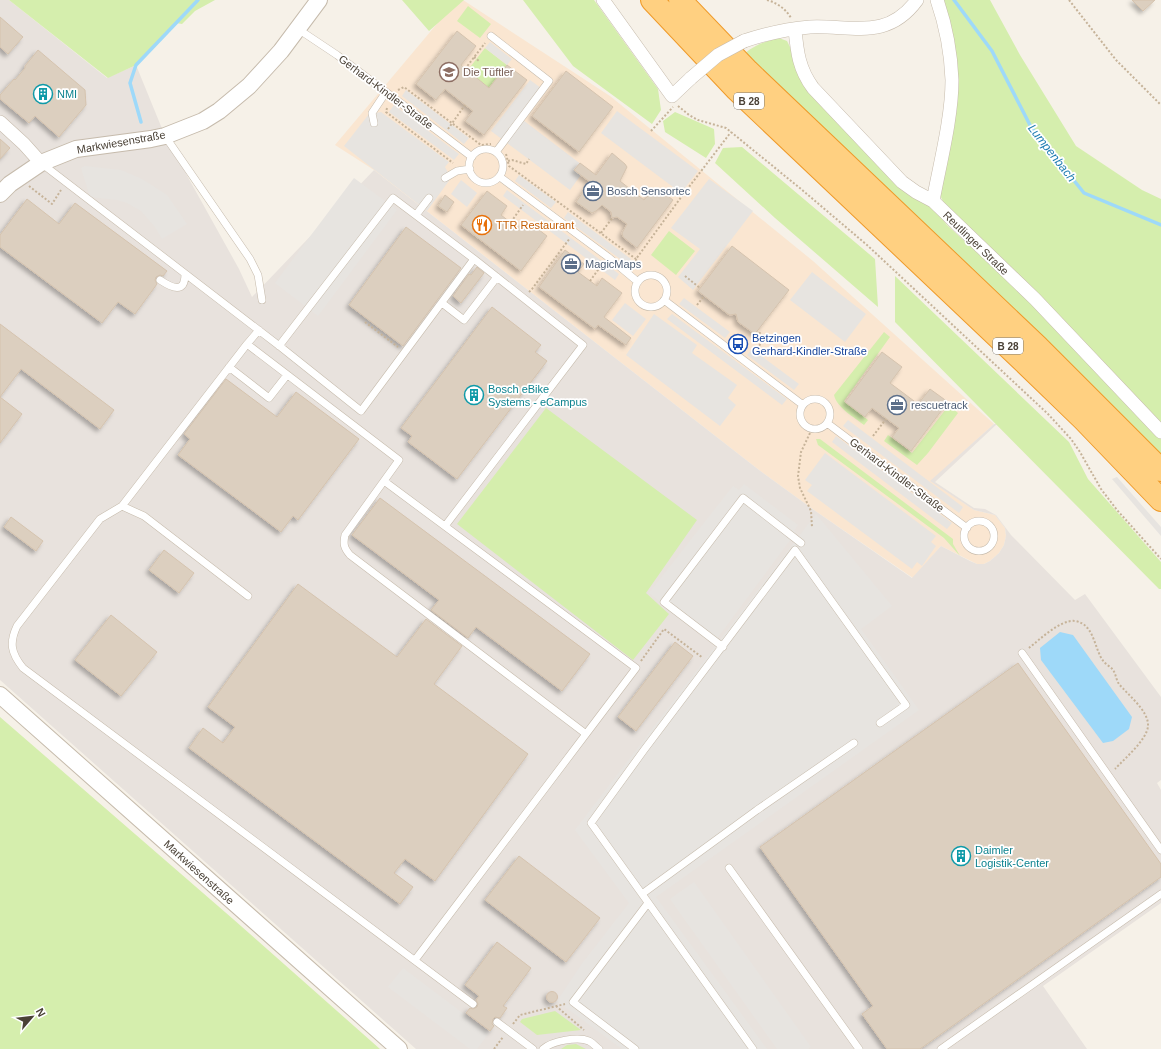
<svg xmlns="http://www.w3.org/2000/svg" width="1161" height="1049" font-family="Helvetica,sans-serif">
	<defs>
		<filter id="shadow"><feDropShadow dx="-3" dy="3" stdDeviation="2" flood-color="#0004"/></filter>
	</defs>
	<rect width="100%" height="100%" fill="#f6f1e8"/>
	<path fill="#fae6d1" d="M457,0H463L610,96L813,261L994,424L931,481L974,510L995,515L1005,528L1006,536L1004,545L999,553L990,561L984,564H977L941,546L913,578L814,510L759,470L374,170L335,145Z"/>
	<path fill="#e8e2dd" d="M0,0H9L107,78L136,65L165,136L239,269L252,297L374,170L759,470L814,510L912,578L941,546L970,561L977,564H984L990,561L999,553L1004,545L1006,536L1005,528L995,515L974,510L930,481L994,424H997L935,482L974,508L985,509L996,515L1011,535L1075,600L1085,594L1161,697V780L1157,783L1161,790V903L1043,986L1087,1049H416L0,680Z"/>
	<path fill="#d5eead" d="M9,0H215L195,11L182,24L176,23L136,65L108,78Z
		M402,0H464L429,31Z
		M523,0H594L658,89L661,110L652,124L573,66Z
		M937,0H990L1020,55L1076,146L1142,190L1161,199V425L948,212L940,195L953,111Z
		M468,6L491,24L480,38L457,21Z
		M779,38L787,41L792,51L798,70L932,206L947,225L1032,303L1157,434L1161,438V455C1027,317 884,187 745,53C756,45 765,41 779,38Z
		M485,48L507,65L489,88L467,71Z
		M675,112L714,129L715,144L706,158L665,132L663,121Z
		M742,147L875,259L878,307L775,218L715,163L723,148Z
		M669,231L695,251L676,275L651,255Z
		M895,276L1069,442L1088,479L1161,562V589H1159L895,322Z
		M884,332L890,337L844,401L868,420L864,425C854,417 837,408 834,395Z
		M949,405L958,413L928,453L917,465L884,441L888,435L912,453Z
		M546,408L697,520L646,593L669,614L633,660L457,524Z
		M816,439H820L953,539V544L960,556L944,538L818,445Z
		M0,717L233,919L380,1049H0Z
		M555,1011L581,1030L537,1035L520,1022L522,1019Z
		M576,1044L586,1049H561L567,1045Z"/>
	<path fill="#e7e4e0" d="M490,42L512,59L507,65L485,48Z
		M530,80L541,88L519,117L586,168L570,190L491,131Z
		M406,90L469,138L464,144L402,96Z
		M394,105L459,154L454,160L389,112Z
		M617,111L698,171L681,193L601,133Z
		M381,112L449,162L445,167L451,178L427,211L344,146L369,114Z
		M85,166L121,170L142,179L167,195L187,224L162,239L155,227L141,211L127,203L117,200L90,197L81,168Z
		M519,175L556,202L551,208L515,181Z
		M354,178L397,210L318,316L275,283Z
		M709,179L753,211L693,290L678,277L700,249L671,228Z
		M461,180L477,193L467,207L451,194Z
		M507,190L619,274L615,280L503,196Z
		M568,212L631,259L627,264L564,218Z
		M812,272L866,314L845,342L790,300Z
		M684,298L730,332L725,338L679,304Z
		M625,303L646,319L633,336L612,320Z
		M654,314L697,345L692,353L737,385L728,398L736,405L720,426L626,355Z
		M672,314L787,399L782,405L667,319Z
		M752,349L799,384L794,390L747,355Z
		M848,420L963,507L959,513L843,426Z
		M836,436L952,523L947,529L832,442Z
		M825,453L936,536L931,542L936,546L922,566L917,562L912,569L807,491L812,485L805,480Z
		M1117,477L1161,527V536L1112,479Z
		M744,484L798,525L794,531L796,532L713,644L649,593L733,486L739,490Z
		M816,514L892,606L861,629L919,710L656,897L767,1049H622L557,1001L581,965L629,903L575,830Z
		M694,882L811,1047L808,1049H777L670,899Z
		M403,968L489,1033L477,1049H470L388,987Z"/>
	<path fill="#9ed9f9" d="M1060,632L1073,635L1132,717L1129,729L1113,741L1103,743L1041,660L1040,648Z"/>
	<g fill="none" stroke-linecap="round" stroke-linejoin="round">
		<path stroke="#9ed9f9" stroke-width="3.5" d="M954,0L992,51L1031,127L1084,193L1161,225
			M141,122L130,83L136,65L198,0"/>
	</g>
	<path fill="#dccfbf" stroke="#d5c3ae" filter="url(#shadow)" d="M1132,0H1155L1143,11Z
		M0,17L23,37L8,54L0,47Z
		M457,31L476,46L461,65L489,88L507,65L527,80L484,135L465,121L473,111L445,89L436,100L416,84Z
		M38,50L85,90L86,105L59,137L35,116L29,123L0,99V95L14,79L15,80L25,68V66Z
		M566,71L613,107L579,152L532,116Z
		M0,139L10,148L0,159Z
		M612,153L625,164L627,167L620,181L644,200L654,190L656,189H659L673,200L637,248L623,237L622,233L627,224L617,217L612,218L611,212L602,205L596,211L592,213L576,202L590,182L574,170L580,163L596,175Z
		M487,191L507,206L501,215L519,229L526,220L547,236L521,271L461,225Z
		M445,195L454,202L447,212L438,206Z
		M27,199L59,224L75,203L167,271L163,276L160,275L156,277L155,280L157,284L135,314L118,302L102,323L0,247V235Z
		M406,227L461,268L403,346L349,305Z
		M732,246L789,290L755,334L738,322L736,314L730,315L728,314L698,291Z
		M565,250L584,264L578,272L597,286L602,278L622,293L604,317L631,338L626,345L598,325L595,329L539,287Z
		M477,267L484,273L461,303L453,296L469,274L471,275Z
		M492,307L541,345L535,352L547,361L457,479L408,442L412,436L401,428Z
		M0,324L114,410L100,429L21,369L0,397Z
		M882,352L902,367L890,383L918,404L930,389L948,402L911,451L892,437L899,428L872,408L865,417L845,402Z
		M226,379L277,417L296,392L359,439L298,520L293,516L281,532L178,455L190,439L184,434Z
		M0,397L22,414L0,443Z
		M380,498L590,654L562,691L476,627L468,638L431,610L439,600L352,535Z
		M11,517L43,541L36,551L4,527Z
		M164,550L194,573L179,593L149,570Z
		M298,584L397,657L426,619L462,646L434,684L528,754L435,881L405,859L394,873L413,887L400,904L189,748L203,728L223,743L235,727L208,707Z
		M111,615L157,652L121,696L75,660Z
		M675,642L693,656L636,731L618,717Z
		M1018,663L1161,864V877L920,1049H887L862,1014L873,1006L760,847Z
		M519,856L600,918L566,962L485,900Z
		M497,942L531,968L503,1006L507,1008L500,1018L495,1017L493,1019L492,1024L494,1026L490,1031L466,1013L470,1008L473,1009L477,1007L478,1004L476,1000L479,996L465,985Z
		M546.5 997a5.5 5.5 0 1 1 11 0a5.5 5.5 0 1 1-11 0Z"/>
	<g fill="none" stroke-linecap="round" stroke-linejoin="round">
		<g stroke="#c6bbac" stroke-width="8">
			<path id="service" d="M298,29L337,55L472,157
				M491,36L549,81L496,152
				M374,123L372,113L386,92
				M165,136L250,259L258,275L262,300
				M469 166a17 17 0 1 1 34 0a17 17 0 1 1-34 0Z
				M41,163L282,348L361,411L474,259
				M500,177L608,257L638,282
				M445,178L457,171L470,169
				M416,215L429,198
				M635 291a16 16 0 1 1 32 0a16 16 0 1 1-32 0Z
				M160,280C172,288 185,294 185,274
				M664,300L803,405
				M442,303L464,320L497,277
				M247,344L259,330
				M279,346L393,198L474,259L583,345L445,526
				M229,367L269,398L287,375
				M800 414a15 15 0 1 1 30 0a15 15 0 1 1-30 0Z
				M827,423L967,528
				M384,481L636,668L586,734
				M122,506L247,344L399,460L345,535C343,544 344,548 350,555L586,734L415,960
				M964 536a15 15 0 1 1 30 0a15 15 0 1 1-30 0Z
				M248,596L144,516L122,506L100,519L17,626C9,643 11,653 23,668L473,1004
				M723,647L664,602L743,498L801,543
				M1022,653L1161,850
				M729,868L859,1049
				M642,894L591,823L644,750L795,550L906,705L880,723
				M497,1022L533,1049
				M543,1049C552,1041 578,1036 589,1041C593,1043 596,1047 599,1049
				M635,1049L573,1002L648,903
				M753,1049L642,894L757,810L854,743
				M941,1049L1161,894"/>
		</g>
		<g stroke="#c6bbac" stroke-width="14">
			<path id="minor" d="M603,0L672,96L691,78
				M795,29C797,52 799,69 813,88L902,182L916,192L933,201L1035,299L1161,432
				M744,41C765,34 787,29 810,27C852,25 887,41 917,0
				M0,122L24,144L41,163
				M933,201C940,163 952,118 952,80C951,53 946,26 937,0"/>
		</g>
		<g stroke="#c6bbac" stroke-width="18">
			<path id="tertiary" d="M0,194L10,184L41,163L76,149L151,139L165,136L203,121L219,111L249,86L281,51L319,0
				M0,695L399,1049"/>
		</g>
		<g stroke="#ef9a29" stroke-width="24">
			<path id="trunk" d="M652,0L736,89L1022,360L1084,420L1161,500
				M680,0L748,71L1038,347L1161,470"/>
		</g>
		<path stroke="#c6b399" stroke-width="2" stroke-dasharray="2 2" stroke-linecap="butt" d="M767,0C777,3 785,8 791,18
			M1069,0L1116,60L1161,105
			M474,57L480,62
			M465,69L485,43
			M398,90L404,87L481,145L491,144
			M678,106L689,115L698,120L726,128L801,189L867,245L1048,414L1071,439L1080,452L1101,489L1117,510L1161,559
			M387,108L386,112L453,163
			M448,129L465,105
			M651,131L673,107
			M506,154L509,166L636,259
			M508,161L512,160L526,164L529,159
			M29,186L52,204L61,190
			M511,222L523,205
			M601,233L613,217
			M636,269L637,266L636,259L679,200L731,132
			M685,276L700,288
			M590,281L603,263
			M529,292L532,289L570,238
			M697,305L704,296
			M365,322L398,347
			M757,349L765,337L757,331
			M810,433L801,452L798,476L800,488L811,511L812,527
			M873,436L886,419
			M1029,648C1039,640 1061,619 1075,621C1095,624 1094,650 1104,662C1107,665 1111,667 1113,670C1116,674 1116,680 1119,684C1128,695 1149,711 1148,726C1147,740 1124,759 1115,769
			M641,661L664,629L703,658
			M556,1006L584,1030
			M513,1024L520,1015L565,1004
			M494,1049L503,1037"/>
		<use href="#service" stroke="#fff" stroke-width="7"/>
		<use href="#minor" stroke="#fff" stroke-width="13"/>
		<use href="#tertiary" stroke="#fff" stroke-width="16"/>
		<use href="#trunk" stroke="#ffd081" stroke-width="22"/>
		<g stroke="#c6bbac" stroke-width="14" stroke-linecap="butt">
			<path id="minor-bridge" d="M691,78L718,55L744,41"/>
		</g>
		<use href="#minor-bridge" stroke="#fff" stroke-width="13"/>
	</g>
	<defs>
		<g id="school-ring" transform="scale(1)"><circle r="9.5" fill="#fff" stroke="#8d6e63" stroke-width="1.5"/><path d="M0-5L7-2L0 1L-7-2ZM-4 1L0 2.5L4 1V4Q0 6-4 4Z" fill="#8d6e63"/></g>
		<g id="building-ring" transform="scale(1)"><circle r="9.5" fill="#fff" stroke="#0f9aa8" stroke-width="1.5"/><path d="M-4-6H4V6H1V3H-1V6H-4ZM-2.5-4.3h1.7v1.8h-1.7ZM.8-4.3h1.7v1.8H.8ZM-2.5-1h1.7V.8h-1.7ZM.8-1h1.7V.8H.8Z" fill="#0f9aa8"/></g>
		<g id="office-ring" transform="scale(1)"><circle r="9.5" fill="#fff" stroke="#5c6f8a" stroke-width="1.5"/><path d="M-6-3h4V-5.5h4V-3h4V5H-6ZM-1-4.5V-3h2v-1.5ZM-6 0V1H6V0Z" fill="#5c6f8a"/></g>
		<g id="restaurant-ring" transform="scale(1)"><circle r="9.5" fill="#fff" stroke="#e8710a" stroke-width="1.5"/><path d="M-5-6h1v4h1v-4h1v4h1v-4h1v5L-1.5 .5V6h-2V.5L-5-1ZM5-6V6H3V1.5H1.5Q1.5-4 5-6Z" fill="#e8710a"/></g>
		<g id="bus-ring" transform="scale(1)"><circle r="9.5" fill="#fff" stroke="#1a4fb4" stroke-width="1.5"/><path d="M-5-6H5V4H4V6H2V4H-2V6H-4V4H-5ZM-3.5-4V0h7V-4ZM-3.5 1.2v1.5H-2V1.2ZM2 1.2v1.5H3.5V1.2Z" fill="#1a4fb4"/></g>
	</defs>
	<g fill-rule="evenodd">
		<use href="#school-ring" x="449" y="72"/>
		<use href="#building-ring" x="43" y="94"/>
		<use href="#office-ring" x="593" y="191"/>
		<use href="#restaurant-ring" x="482" y="225"/>
		<use href="#office-ring" x="571" y="264"/>
		<use href="#bus-ring" x="738" y="344"/>
		<use href="#building-ring" x="474" y="395"/>
		<use href="#office-ring" x="897" y="405"/>
		<use href="#building-ring" x="961" y="856"/>
	</g>
	<g text-anchor="middle" stroke-width="3.5" stroke-linejoin="round" paint-order="stroke">
		<g fill="#fff" stroke="#807a72" stroke-width="1">
			<rect x="734" y="93" width="30" height="16" rx="3"/>
			<rect x="993" y="338" width="30" height="16" rx="3"/>
		</g>
		<g font-size="10" font-weight="bold" fill="#4a4136">
			<text x="749" y="105">B 28</text>
			<text x="1008" y="350">B 28</text>
		</g>
		<g font-size="11" fill="#785e54" stroke="#fff" text-anchor="start">
			<text x="463" y="76">Die Tüftler</text>
		</g>
		<g font-size="11" fill="#4a4136" stroke="#fff">
			<text transform="translate(386 92) rotate(37)" y="4">Gerhard-Kindler-Straße</text>
			<text transform="translate(121 142) rotate(-10)" y="4">Markwiesenstraße</text>
			<text transform="translate(976 243) rotate(44)" y="4">Reutlinger Straße</text>
			<text transform="translate(897 475) rotate(37)" y="4">Gerhard-Kindler-Straße</text>
			<text transform="translate(199 872) rotate(42)" y="4">Markwiesenstraße</text>
		</g>
		<g font-size="11" fill="#0d838f" stroke="#fff" text-anchor="start">
			<text x="57" y="98">NMI</text>
			<text x="488" y="393">Bosch eBike<tspan x="488" dy="13">Systems - eCampus</tspan></text>
			<text x="975" y="854">Daimler<tspan x="975" dy="13">Logistik-Center</tspan></text>
		</g>
		<g font-size="11" fill="#4e5e75" stroke="#fff" text-anchor="start">
			<text x="607" y="195">Bosch Sensortec</text>
			<text x="585" y="268">MagicMaps</text>
			<text x="911" y="409">rescuetrack</text>
		</g>
		<g font-size="11" fill="#c56008" stroke="#fff" text-anchor="start">
			<text x="496" y="229">TTR Restaurant</text>
		</g>
		<g font-size="11" fill="#164399" stroke="#fff" text-anchor="start">
			<text x="752" y="342">Betzingen<tspan x="752" dy="13">Gerhard-Kindler-Straße</tspan></text>
		</g>
		<g font-size="12" font-style="italic" fill="#1f7db2" stroke="#fff">
			<text transform="translate(1052 153) rotate(52)" y="4">Lumpenbach</text>
		</g>
	</g>
	<g transform="translate(32 1017) rotate(62)" stroke="#ffffff" stroke-width="3" paint-order="stroke">
	<path d="M0-3L7 15L0 10L-7 15Z" fill="#4a4136"/>
	<text y="-6" font-size="11" font-weight="bold" text-anchor="middle" fill="#4a4136">N</text>
	</g>
</svg>
